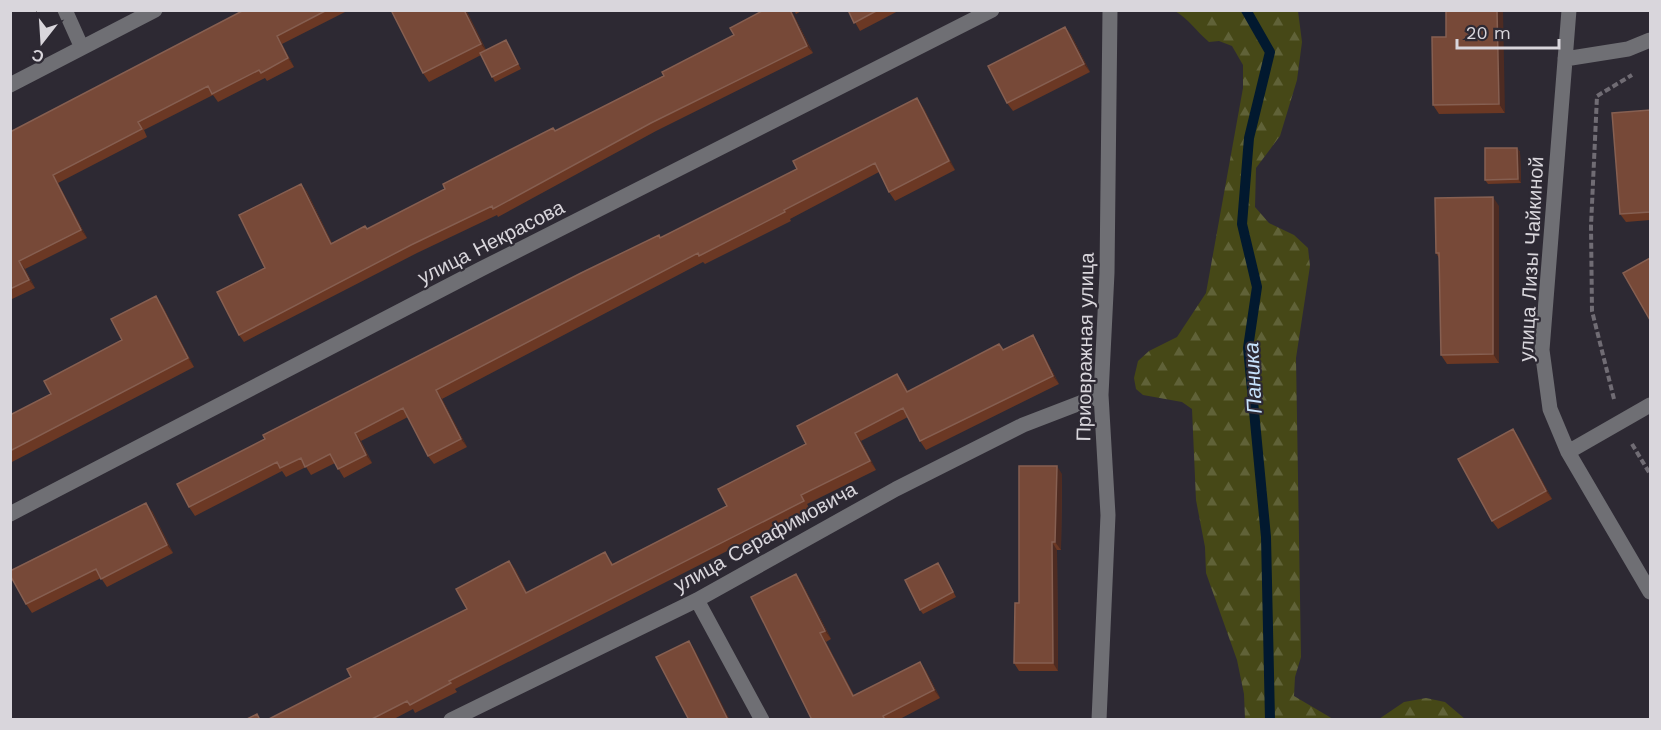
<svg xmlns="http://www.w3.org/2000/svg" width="1661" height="730" font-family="'Work Sans',sans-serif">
	<defs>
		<pattern id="forest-firs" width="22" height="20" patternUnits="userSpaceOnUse" patternTransform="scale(1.5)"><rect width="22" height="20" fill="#464817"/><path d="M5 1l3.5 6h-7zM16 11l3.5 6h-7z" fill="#606238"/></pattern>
	</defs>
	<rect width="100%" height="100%" fill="#2d2933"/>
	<path fill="url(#forest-firs)" d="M1175,11H1298L1302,42L1297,80L1280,136L1256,168L1255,207L1269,223L1294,235L1308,248L1310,266L1296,358L1301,657L1295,677L1294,696L1333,719H1245L1244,694L1237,660L1206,573L1205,547L1196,500L1192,409L1182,402L1143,395L1136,389L1134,378L1138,361L1149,351L1177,337L1206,293L1243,88V65L1232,46L1219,41L1209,42C1196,31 1189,19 1175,11Z
		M1426,698L1445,702L1465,719H1379L1404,702Z"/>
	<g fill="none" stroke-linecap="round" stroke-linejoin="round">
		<path stroke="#02192f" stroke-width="10" d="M1246,10L1270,52L1249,138L1242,224L1257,287L1248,348L1266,537L1270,720"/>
		<path stroke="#706c74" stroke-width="4" stroke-dasharray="6 3" stroke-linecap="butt" d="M1614,399L1592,311L1591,226L1597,96L1632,75
			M1632,444L1650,474"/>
		<path stroke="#6f6f74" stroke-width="15" d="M65,10L82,48
			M1569,10L1542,350L1550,409L1568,452L1650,592
			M1565,59L1628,49L1650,40
			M10,85L155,10
			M1568,452L1650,405
			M10,514L481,269L992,10
			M697,600L762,720
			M451,720L697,600L896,489L1023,425L1101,395
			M1099,720L1108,515L1101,395L1107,273L1110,10"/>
	</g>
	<path fill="#6b3824" d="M244,10H349L282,44L294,67L267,81L265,78L218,102L213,95L144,130L147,137L58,183L87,238L25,269L35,288L10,300V132Z
		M391,10H466L486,50L506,40L521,69L495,82L481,55L429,82L423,73Z
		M791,10L813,53L656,131L498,217L497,215L417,253L244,342L239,335L301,184L307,192L332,243L365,226L367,229L445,189L555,131Z
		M794,10H803L796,14Z
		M848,10H900L860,31Z
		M1446,10L1505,113L1439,114L1433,105L1446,37Z
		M1065,27L1071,35L1090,72L1013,111L1007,103Z
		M923,107L955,170L895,201L889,192L879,172L790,219L791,221L705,264L703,262L442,399L467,447L434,464L428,456L408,417L361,441L372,463L344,478L335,463L311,475L306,467L286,477L282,471L195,516L189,507L265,439L659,235L661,238Z
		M1650,110V220L1626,222L1620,214Z
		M1517,148L1520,152L1521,183L1488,184L1485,180Z
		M1499,206V363L1447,364L1441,355L1439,258L1436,253Z
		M162,305L194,367L10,463V415L51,394L122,340Z
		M1033,335L1038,344L1059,384L926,450L920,441L908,417L861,441L876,470L807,504L810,509L455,689L457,692L415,713L413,709L392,720H267L351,677L467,609L509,561L515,569L527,592L611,561L613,564L727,506L806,444L903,382L908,391L1004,350Z
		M1513,429L1519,438L1552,499L1498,529L1492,521Z
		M1062,474L1061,550H1057L1058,671H1019L1014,663L1019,603Z
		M152,511L173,553L107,587L101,578L32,613L26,604Z
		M941,567L956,597L923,614L920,610Z
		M796,574L802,583L831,639L826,642L854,695L920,662L926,671L940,698L898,720H812Z"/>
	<path fill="#4d2b22" d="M464,10H466L487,52L481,44Z
		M790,10H791L813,53L807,46Z
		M1497,10H1503L1505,113L1499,104Z
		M1065,27L1071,35L1090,72L1084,64Z
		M277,36L282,44L294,67L288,58Z
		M917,98L923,107L955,170L949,161Z
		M1517,148L1520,152L1521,183L1518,179Z
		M53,175L58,183L87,238L81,230Z
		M301,184L307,192L336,252L331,244Z
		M1493,197L1499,206V363L1493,354Z
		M19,261L25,269L35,288L29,280Z
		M156,296L162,305L194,367L188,358Z
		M1033,335L1038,344L1059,384L1053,376Z
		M897,374L903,382L912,400L907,392Z
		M436,390L442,399L467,447L461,439Z
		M1513,429L1519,438L1552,499L1546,491Z
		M355,433L361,441L372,463L366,455Z
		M855,433L861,441L876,470L870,461Z
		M1057,466L1062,474L1061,550L1055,542Z
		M146,503L152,511L173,553L167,545Z
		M1052,542L1057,550L1058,671L1053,663Z
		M509,561L515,569L531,601L526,593Z
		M796,574L802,583L831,639L825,631Z
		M820,633L826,642L858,705L853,696Z
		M689,641L695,650L730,720H728Z
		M920,662L926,671L940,698L934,690Z"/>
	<path fill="#774938" stroke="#865f51" stroke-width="1.5" d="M244,10H327L277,36L288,58L261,73L259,70L212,94L208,86L138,122L142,129L53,175L81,230L19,261L29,280L10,289V132Z
		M391,10H464L481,44L423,73Z
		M764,10H790L807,46L651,123L493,209L492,206L411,245L239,335L217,292L265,268L239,215L301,184L331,244L365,226L367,229L445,189L443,184L553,128L555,131L664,76L662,72L734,35L730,28Z
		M848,10H878L854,23Z
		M1446,10H1497L1499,104L1433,105L1432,37H1446Z
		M1065,27L1084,64L1007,103L988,66Z
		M506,40L518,64L492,77L480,53Z
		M917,98L949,161L889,192L875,163L784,210L785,212L699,256L698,253L436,390L461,439L428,456L403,408L355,433L366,455L338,469L330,454L305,467L301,458L280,468L277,462L189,507L177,484L265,439L263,435L581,273L659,235L660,238L797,169L793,161Z
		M1650,110V212L1620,214L1612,113Z
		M1485,148H1517L1518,179L1485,180Z
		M1493,197V354L1441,355L1439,253H1436L1435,198Z
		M1650,258V320L1623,273Z
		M156,296L188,358L10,451V415L51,394L44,381L122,340L111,319Z
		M1033,335L1053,376L920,441L903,408L855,433L870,461L801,495L804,501L449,681L451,683L410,705L407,701L370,720H267L351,677L347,669L467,609L456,589L509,561L526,593L605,552L612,565L727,506L718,489L806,444L797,426L897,374L907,392L999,344L1003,350Z
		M1513,429L1546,491L1492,521L1458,459Z
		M1019,466H1057L1055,542H1052L1053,663H1014L1015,603H1019Z
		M146,503L167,545L101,579L96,569L26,604L10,575V571Z
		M938,563L953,592L920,610L905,580Z
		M796,574L825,631L820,633L853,696L920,662L934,690L883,716L885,720H812L751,597Z
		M689,641L728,720H689L656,657Z
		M257,714L260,720H245Z"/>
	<g text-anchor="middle" stroke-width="4.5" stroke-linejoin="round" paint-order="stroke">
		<g font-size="20" fill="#d9d6dc" stroke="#2d2933">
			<text transform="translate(491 242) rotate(-27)" y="7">улица Некрасова</text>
			<text transform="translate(1531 259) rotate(-87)" y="7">улица Лизы Чайкиной</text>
			<text transform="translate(1085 347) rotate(-89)" y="7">Приовражная улица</text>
			<text transform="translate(765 537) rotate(-29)" y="7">улица Серафимовича</text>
		</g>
		<g font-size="21" font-style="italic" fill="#c6e1fb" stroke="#2d2933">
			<text transform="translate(1253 378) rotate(-93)" y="7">Паника</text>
		</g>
	</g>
	<rect width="1661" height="730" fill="none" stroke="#d9d6dc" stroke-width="24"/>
	<g transform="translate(42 42) rotate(197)" stroke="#2d2933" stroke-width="4.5" paint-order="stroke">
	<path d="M0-4.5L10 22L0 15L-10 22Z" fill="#d9d6dc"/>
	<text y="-9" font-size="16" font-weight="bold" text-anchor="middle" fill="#d9d6dc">С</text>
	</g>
	<path d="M1457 39v9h102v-9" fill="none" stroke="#d9d6dc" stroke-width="3"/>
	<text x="1466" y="39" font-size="18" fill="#d9d6dc" stroke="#2d2933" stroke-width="4.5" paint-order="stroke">20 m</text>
</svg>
